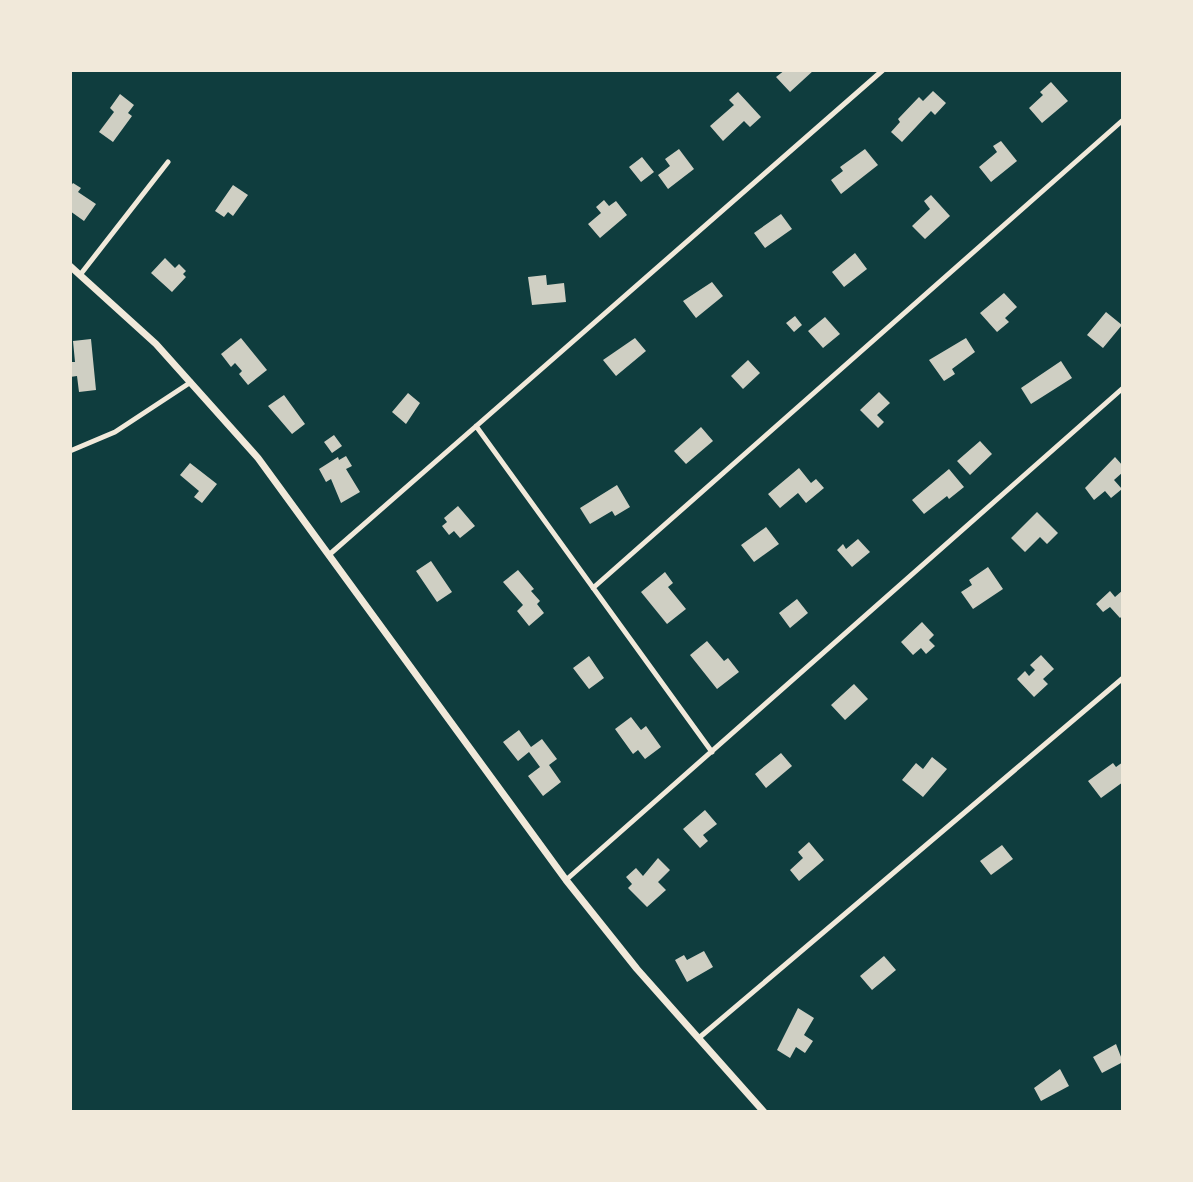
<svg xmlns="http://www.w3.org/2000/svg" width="1193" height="1182" font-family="'PT Sans Narrow',sans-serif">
	<rect width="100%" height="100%" fill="#0f3d3e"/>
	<path fill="#cfcfc3" d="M785,70H814L790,92L776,77Z
		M1051,82L1068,101L1042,123L1029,108L1043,95L1040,92Z
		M933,91L946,103L935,115L931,111L902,142L891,132L900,122L898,119L919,97L923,101Z
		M738,92L761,117L750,127L744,121L723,141L710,126L734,105L729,100Z
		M120,94L134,105L128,113L132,116L113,142L99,132L114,112L110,108Z
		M1001,141L1017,161L991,182L979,167L997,152L993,146Z
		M679,149L694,169L668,189L658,175L670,166L665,159Z
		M865,149L878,165L841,194L831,180L843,171L840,167Z
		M642,157L654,172L641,182L629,167Z
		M73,183L81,188L78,192L96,204L84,221L70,211V187Z
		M233,185L248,195L233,216L228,212L224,217L215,211Z
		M931,195L950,216L925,239L912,226L930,209L924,201Z
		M604,200L609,206L616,201L627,215L600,238L588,224L601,213L596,207Z
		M781,214L792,229L765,248L754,233Z
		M855,253L867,269L844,287L832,272Z
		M165,258L175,268L179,264L186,271L183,274L186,277L172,292L151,273Z
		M546,275L547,285L564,283L566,302L532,305L528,277Z
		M712,282L723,296L696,318L683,301Z
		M1004,293L1017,307L1005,318L1009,322L997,332L980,313Z
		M1106,312L1122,325L1103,348L1087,335Z
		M795,316L802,325L794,332L786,323Z
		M825,317L840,334L823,348L808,331Z
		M241,338L267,370L248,385L239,374L242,371L235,363L231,367L221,354Z
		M635,338L646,351L616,376L603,360Z
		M966,338L975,352L952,369L955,374L944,381L929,360Z
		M91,339L96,390L79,392L77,376L70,377V362H75L73,341Z
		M748,360L760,373L743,389L731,376Z
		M1061,361L1072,378L1031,404L1021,388Z
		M879,392L890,403L877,415L884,422L878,428L860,410Z
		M408,393L420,403L406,424L392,412Z
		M284,395L305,424L292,434L268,406Z
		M701,427L713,441L686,464L674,451Z
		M334,435L342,446L332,453L324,442Z
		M980,441L992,454L970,475L957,461Z
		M346,456L352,466L346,469L360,492L341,503L331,479L326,482L319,469L338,457L339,460Z
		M1115,457L1123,466V472L1114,480L1122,489L1111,498L1105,491L1094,500L1085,488Z
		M190,463L217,484L202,503L194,497L199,491L180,475Z
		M799,468L811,483L816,479L824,488L806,503L798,493L780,508L768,494Z
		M949,469L964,487L949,499L947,496L924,514L912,500Z
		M617,485L630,507L615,516L612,511L590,524L580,508Z
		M458,506L475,526L460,538L454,531L449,535L442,526L447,522L444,518Z
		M1037,512L1058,533L1047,544L1040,537L1025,552L1011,538Z
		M766,527L779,544L754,562L741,545Z
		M858,539L870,552L852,567L837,550L843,544L846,549Z
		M431,561L452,592L437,602L416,571Z
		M988,567L1003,589L973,609L961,592L972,585L969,580Z
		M518,570L534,589L531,591L540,601L537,604L544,613L529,626L517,611L523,605L503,582Z
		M665,572L673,583L668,587L686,609L667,624L641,592Z
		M1123,590V615L1120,618L1110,607L1103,612L1096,604L1110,591L1115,597Z
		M797,599L808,613L790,628L779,613Z
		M922,622L934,635L929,640L935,646L926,654L921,648L913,655L901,642Z
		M707,641L724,661L728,658L739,672L717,689L690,655Z
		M1041,655L1054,669L1043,679L1048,684L1034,697L1017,679L1025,671L1029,676L1035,670L1030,665Z
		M589,656L604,678L589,689L573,668Z
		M854,684L868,699L845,720L831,705Z
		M631,717L641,730L646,726L661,747L645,759L638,750L633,754L615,729Z
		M519,730L531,747L542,739L557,759L549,765L561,782L543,796L528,776L540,767L529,752L518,761L503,742Z
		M781,753L792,766L766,788L755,774Z
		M932,757L947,769L923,797L902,780L916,763L923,769Z
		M1123,762V782L1101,798L1088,781L1113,763L1116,767Z
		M705,810L717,824L703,835L708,841L700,848L683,829Z
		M809,842L824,860L799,881L790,870L803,858L798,852Z
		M1002,845L1013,859L991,875L980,861Z
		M658,858L670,870L658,882L666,890L647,907L628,888L632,884L626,877L636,868L643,876Z
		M704,951L713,967L687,982L675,960L684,955L687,960Z
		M884,956L896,970L872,990L860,976Z
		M798,1008L814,1018L804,1035L813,1041L805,1053L796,1047L790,1058L777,1050Z
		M1116,1044L1123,1062L1102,1073L1093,1057Z
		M1060,1069L1069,1086L1041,1101L1034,1088Z"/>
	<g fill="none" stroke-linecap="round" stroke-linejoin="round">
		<path stroke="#f1e9da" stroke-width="5" d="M80,275L168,162
			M476,426L712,752
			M70,451L115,432L191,382
			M330,554L883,70
			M593,588L1123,120
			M566,880L1123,388
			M700,1037L1123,678"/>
		<path stroke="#f1e9da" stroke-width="7" d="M70,266L156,344L258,458L566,880L637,969L764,1112"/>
	</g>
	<rect width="1193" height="1182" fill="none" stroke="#f1e9da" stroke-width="144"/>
</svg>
